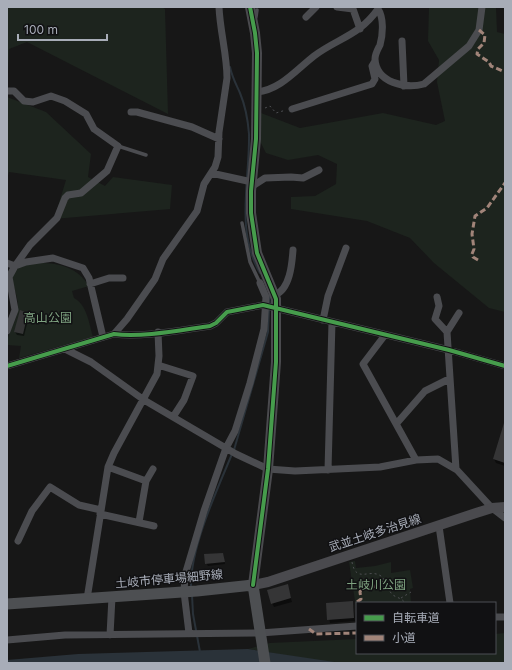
<svg xmlns="http://www.w3.org/2000/svg" width="512" height="670" font-family="Inter,'Noto Sans JP',sans-serif">
	<rect width="100%" height="100%" fill="#171717"/>
	<path fill="#1d241e" d="M7,7H162L165,9L168,114L27,42L9,49L7,97L46,112L91,154L88,177L105,186L113,177L172,185L170,209L54,219L66,180L9,172L7,179Z
		M429,7H496L497,32L505,34V312L489,308L434,263L410,238L367,221L291,209V197L315,196L336,184L337,164L318,155L288,160L266,153L260,141L261,113L300,128L383,113L436,125L445,121L437,82L439,60L428,41Z
		M40,263C60,263 78,268 89,286L72,291L74,298C87,305 89,323 93,337L19,358L21,346L7,345C7,331 19,319 18,306C18,295 12,286 12,275L21,265Z
		M355,561L356,568L375,566L391,562V573L410,570L413,588L410,589L411,603H357V614L349,562Z
		M505,633V663H333L248,649L270,643L357,639V653H495V634Z"/>
	<path fill="#2a3239" d="M248,649L341,663H7V660L78,654Z"/>
	<path fill="#0007" d="M28,313L29,316L24,336L17,335L15,332Z
		M505,422V466L496,463L494,459Z
		M223,554L225,564L208,566L206,563Z
		M287,585L292,602L274,607L272,603Z
		M353,602L355,621L330,623L327,604Z"/>
	<g fill="none" stroke-linecap="round" stroke-linejoin="round">
		<path stroke="#2a3239" stroke-width="2" d="M230,67C232,77 236,84 240,93C245,105 248,121 249,134C250,180 235,231 260,273
			M269,295L270,305
			M234,450L268,332L269,309
			M191,587C190,548 217,490 232,454
			M192,595L193,614L200,652"/>
	</g>
	<path fill="#353536" d="M20,310L28,313L23,334L14,332Z
		M504,423H505V463L493,459Z
		M223,553L225,562L205,564L204,554Z
		M288,584L291,598L271,604L267,590Z
		M353,601L354,618L327,620L326,603Z"/>
	<g fill="none" stroke-linecap="round" stroke-linejoin="round">
		<path stroke="#4d4e52" stroke-width="1" stroke-dasharray="2 3" stroke-linecap="butt" d="M265,108L270,106L276,113L286,110
			M352,562C356,584 369,568 381,576C387,581 387,590 393,595C397,598 402,598 405,603
			M401,598L411,592"/>
		<path stroke="#4b4c50" stroke-width="3.5" d="M256,17L257,10
			M118,146L146,155
			M242,223L250,262L260,283"/>
		<path stroke="#4b4c50" stroke-width="7" d="M337,7L353,9L360,29
			M306,17L316,7
			M402,41L404,86
			M7,91H14L24,101L33,102L51,96L65,101L86,114L94,129L118,146L107,171L81,193L68,195L65,198L57,218L30,245L15,266
			M257,92C280,90 296,70 314,56C338,38 359,36 378,9C384,18 383,34 380,45C378,49 375,54 375,59C376,83 406,89 424,84L469,46L479,30L482,7
			M292,109L372,84L375,79L372,66L375,61
			M131,112H137L192,127L219,139
			M211,173L252,182
			M251,187L265,178L291,177L303,178L319,170
			M7,263L15,266L9,277L15,310L7,331
			M15,266L26,262L53,258L83,268L89,278L103,337
			M90,284L109,278H123
			M275,295C290,289 292,264 293,250
			M437,297L439,306L435,319L447,332
			M323,320L328,296L346,248
			M114,334L127,319L155,279L163,259L197,211L204,184L215,167L218,157L219,132L227,78C227,55 220,31 219,7
			M385,335L363,364L416,460
			M67,350L91,362L144,400L236,454L268,469L295,471L380,467L416,460L438,459L457,470L492,508L505,518
			M158,365L193,376L184,400L173,417
			M7,366L114,334C141,338 181,330 210,326L216,323L227,312L263,305L449,350L505,366
			M397,423L425,391L449,379
			M108,467L146,481
			M456,469L447,332L459,313
			M328,470L332,322
			M100,514L154,526
			M139,522L146,481L153,469
			M439,526L450,603
			M18,541L32,511L50,487L79,505L101,510
			M87,599L108,467L114,453L157,374L159,356L158,332
			M495,617H505
			M189,633L184,592L185,575L204,511L226,448L235,431L250,383L264,329L266,297L260,283
			M110,635L112,597
			M7,640L65,635L260,633L357,626"/>
		<path stroke="#4a4a4e" stroke-width="10" d="M250,7L255,33L257,53L256,139L251,191V213L257,253L276,299V362L268,469L253,585L268,582L476,513L492,508L505,507"/>
		<path stroke="#4d4f52" stroke-width="11" d="M7,604L197,591L253,585L265,663"/>
		<path stroke="#a18479" stroke-width="3" stroke-dasharray="6 3" stroke-linecap="butt" d="M479,30L485,35L484,43L478,49L477,54L489,62L491,66L505,72
			M478,260L473,257L472,254L474,249L472,234L475,216L487,208L505,183
			M357,602L361,599L360,592L362,588L372,587L391,580
			M309,629L316,634L357,633"/>
		<g stroke="#111113" stroke-width="6">
			<path id="cycleway" d="M250,7L255,33L257,53L256,139L251,191V213L257,253L276,299V362L268,469L253,585
				M7,366L114,334C141,338 181,330 210,326L216,323L227,312L263,305L449,350L505,366"/>
		</g>
		<use href="#cycleway" stroke="#469c4c" stroke-width="4"/>
	</g>
	<g text-anchor="middle" stroke-width="3" stroke-linejoin="round" paint-order="stroke">
		<g font-size="12" fill="#7fa381" stroke="#111113">
			<text x="48" y="322">高山公園</text>
			<text x="376" y="589">土岐川公園</text>
		</g>
		<g font-size="12" fill="#a8adb8" stroke="#111113">
			<text transform="translate(375 533) rotate(-18)" y="4">武並土岐多治見線</text>
			<text transform="translate(169 579) rotate(-5)" y="4">土岐市停車場細野線</text>
		</g>
	</g>
	<rect width="512" height="670" fill="none" stroke="#a8adb8" stroke-width="16"/>
	<rect x="356" y="602" width="140" height="52" fill="#111113" stroke="#4d4f55"/>
	<rect x="364" y="615" width="20" height="6" fill="#469c4c" stroke="#4d4f55"/>
	<text x="392" y="622" font-size="12" fill="#a8adb8">自転車道</text>
	<rect x="364" y="635" width="20" height="6" fill="#a18479" stroke="#4d4f55"/>
	<text x="392" y="642" font-size="12" fill="#a8adb8">小道</text>
	<path d="M18 34v6h89v-6" fill="none" stroke="#a8adb8" stroke-width="2"/>
	<text x="24" y="34" font-size="12" fill="#a8adb8" stroke="#111113" stroke-width="3" paint-order="stroke">100 m</text>
</svg>
